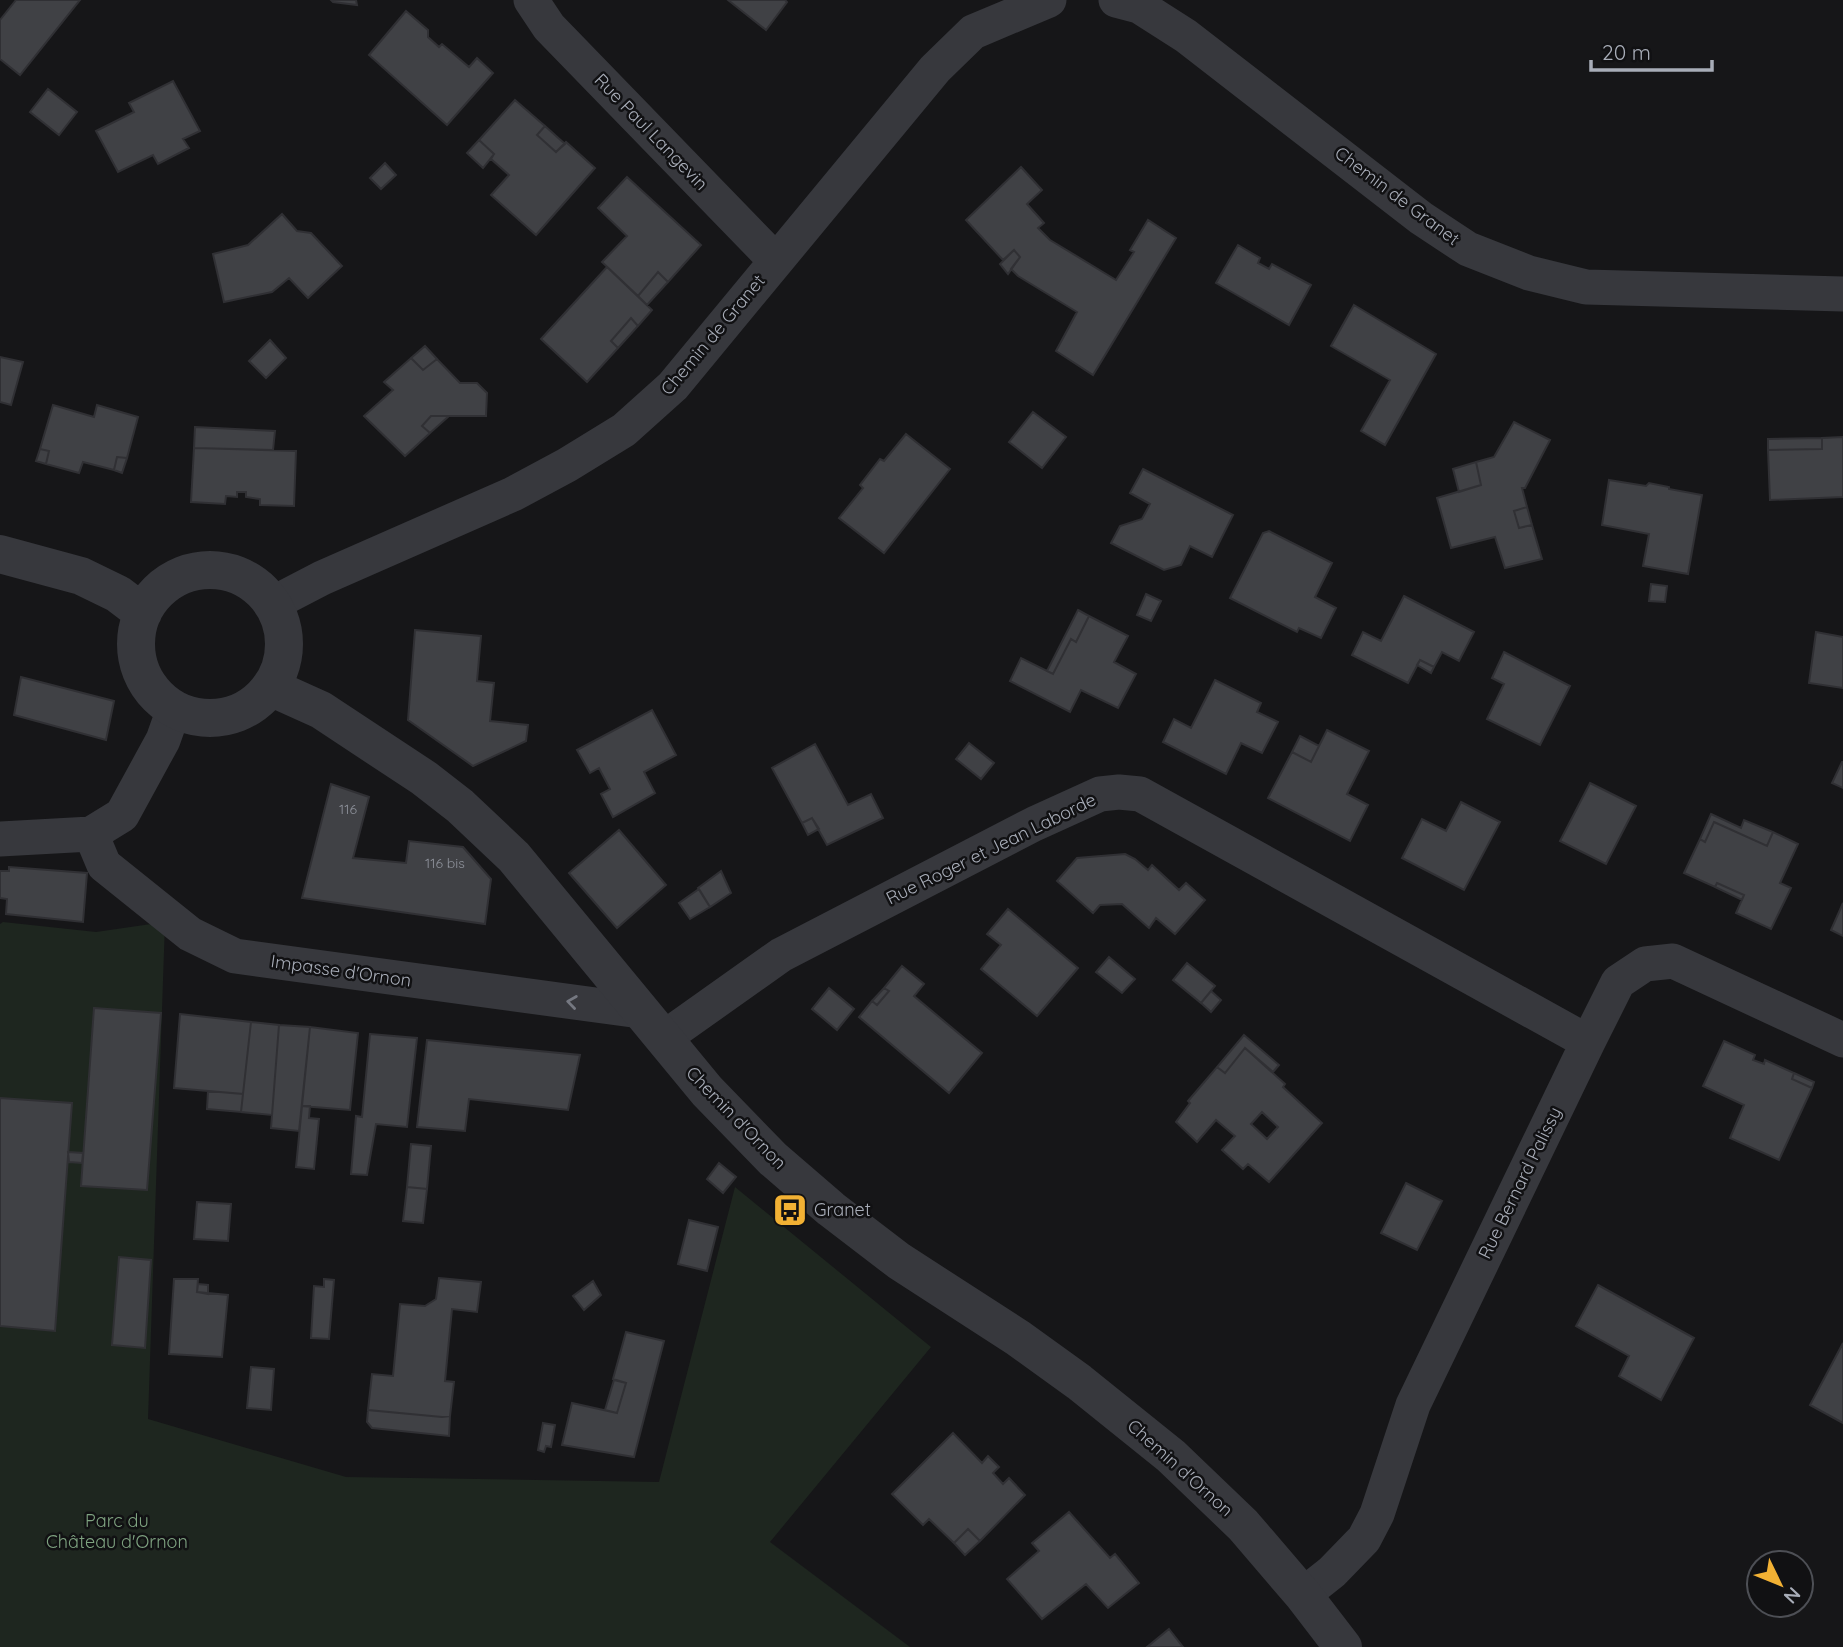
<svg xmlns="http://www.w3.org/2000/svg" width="1843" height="1647" font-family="Quicksand,sans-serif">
	<rect width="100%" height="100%" fill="#161618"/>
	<path fill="#1e261f" d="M3,922L96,932L165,922L148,1419L346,1477L659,1482L735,1187L931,1347L770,1542L910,1647H0V924Z"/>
	<path fill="#404145" stroke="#303034" stroke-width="2" fill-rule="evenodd" d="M16,0H80L20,75L0,59V20Z
		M331,0H356L357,5L333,2Z
		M728,0H785L787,2L766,30Z
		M406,11L428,30V37L439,47L442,44L469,67L477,58L493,73L447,125L369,55Z
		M173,81L200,131L183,139L189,148L158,164L153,155L118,172L96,131L134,112L129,103Z
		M48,89L77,112L59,135L30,112Z
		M515,100L545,126L537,135L556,152L566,142L595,168L536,235L491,195L509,175L491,159L494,154L479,140Z
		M545,126L565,144L556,152L537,135Z
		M479,140L494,154L483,168L467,153Z
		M385,163L396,175L381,189L370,178Z
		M1021,167L1042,190L1027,204L1044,223L1038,228L1050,240L1116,280L1134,252L1130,250L1148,220L1176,238L1093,375L1056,351L1077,312L1018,276L1011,269L1020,257L1014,250L1003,260L966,220Z
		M627,177L701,245L668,282L658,272L638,296L602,262L627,236L598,208Z
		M282,214L297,231L311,233L342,266L308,298L289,278L272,292L224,302L213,254L248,245Z
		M1238,245L1260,258L1258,263L1269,269L1272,264L1311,285L1289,325L1216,283Z
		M1014,250L1020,257L1008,274L1000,264Z
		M607,267L652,310L638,326L631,318L611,341L618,348L587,382L541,339Z
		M658,272L668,282L647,305L638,296Z
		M1354,305L1436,354L1385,445L1361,431L1390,380L1331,346Z
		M631,318L638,326L618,348L611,341Z
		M270,340L286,358L266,378L249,361Z
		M425,346L437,359L423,370L411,358Z
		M0,357L23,362L11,405L0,402Z
		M411,358L423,370L437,359L460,383H477L487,393L486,416H431L422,426L430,433L405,456L364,416L393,390L384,382Z
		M53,405L94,417L97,405L138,417L127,458L117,457L114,470L83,462L79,473L46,464L49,451L40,449Z
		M1033,412L1066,437L1042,468L1009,442Z
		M431,416H449L430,433L422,426Z
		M1514,422L1550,440L1525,488H1522L1527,507L1514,511L1519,528L1532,525L1542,559L1505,568L1495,537L1451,548L1437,498L1481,485L1476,462L1494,457Z
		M195,427L275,431L273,450L194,448Z
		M906,434L950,469L884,553L839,518L863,488L860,485L880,459L884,461Z
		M1843,437V497L1770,500L1768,450L1822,449V438Z
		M1822,438V449L1768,450V439Z
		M194,448L296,451L294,506L260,505V499L246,497V492H237V497L226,496L225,504L191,502Z
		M40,449L49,451L46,464L36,461Z
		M117,457L127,458L122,473L114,470Z
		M1476,462L1481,485L1459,492L1453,469Z
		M1143,469L1233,515L1212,557L1190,546L1181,565L1164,570L1111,543L1120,526L1142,519L1150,504L1130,493Z
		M1609,480L1646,486L1649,483L1669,487V489L1702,495L1688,574L1643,566L1649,534L1602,525Z
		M1527,507L1532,525L1519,528L1514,511Z
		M1269,531L1332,563L1315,597L1336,608L1321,638L1299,628L1297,632L1230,598L1263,533Z
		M1651,584L1667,586L1665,602L1649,601Z
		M1146,594L1161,601L1151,621L1137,615Z
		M1404,596L1474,632L1459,661L1442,652L1434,667L1420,660L1408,683L1352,655L1363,632L1381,641Z
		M1078,610L1089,616L1076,642L1071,639L1053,674L1047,671Z
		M1089,616L1128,636L1114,662L1136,674L1118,708L1081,690L1070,712L1010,681L1021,658L1053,674L1071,639L1076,642Z
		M415,630L481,636L477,681L494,683L490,721L528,725L526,741L473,766L408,720Z
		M1816,632L1843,637V688L1809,683Z
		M1504,652L1570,686L1540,745L1487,719L1504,684L1492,678Z
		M1420,660L1434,667L1431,673L1417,665Z
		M21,677L114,701L106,740L14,715Z
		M1215,680L1261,703L1257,712L1278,722L1262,753L1241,743L1226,774L1163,742L1174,719L1191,728Z
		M652,710L676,755L644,772L655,793L613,817L601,794L610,789L599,768L590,773L577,750Z
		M1327,730L1369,751L1347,794L1368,805L1350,841L1268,798L1292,752L1311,762Z
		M1300,736L1319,746L1311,762L1292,752Z
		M969,743L994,763L981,779L956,759Z
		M815,744L848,805L871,794L883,818L827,845L812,818L802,823L772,768Z
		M1842,762H1843V788L1832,783Z
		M1590,783L1636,806L1606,864L1560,841Z
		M331,784L369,797L353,858L406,863L409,841L463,847L491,879L485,924L302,898Z
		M1461,802L1500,822L1464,890L1402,858L1422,819L1446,831Z
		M1711,814L1741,828L1744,820L1773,832L1767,846L1714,822L1705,842L1700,839Z
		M812,818L819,829L808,835L802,823Z
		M1714,822L1767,846L1773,832L1798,844L1780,883L1791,888L1771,929L1736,913L1744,895L1717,883L1715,887L1684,873L1700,839L1705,842Z
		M619,830L666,885L617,928L569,873Z
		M1125,854L1135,859L1148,870L1152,865L1179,890L1186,883L1205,900L1175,934L1156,918L1149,928L1122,904L1100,905L1093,913L1057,881L1077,858Z
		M9,867L87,873L83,922L6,914L7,899L0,898V871H9Z
		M721,871L731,893L710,907L698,888Z
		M1717,883L1744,895L1742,900L1715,887Z
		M699,889L710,907L690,919L679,903Z
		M1843,903V936L1831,930Z
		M1008,909L1078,968L1037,1016L981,969L1001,945L987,934Z
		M1109,957L1135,979L1122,993L1096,972Z
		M1187,963L1215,986L1201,1003L1173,980Z
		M902,966L924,984L914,996L982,1053L949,1093L859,1017L872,1001L877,1005L889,991L884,988Z
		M829,988L854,1009L837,1030L812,1009Z
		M884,988L889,991L877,1005L872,1001Z
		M1211,991L1221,1000L1211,1012L1201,1003Z
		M94,1008L161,1013L147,1190L81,1186Z
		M180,1014L251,1022L243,1094L174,1088Z
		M251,1022L279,1025L272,1115L241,1112Z
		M279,1025L310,1027L299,1131L271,1128Z
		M310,1027L358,1033L350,1110L302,1106Z
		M370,1034L417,1038L407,1127L376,1124L367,1175L351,1174L356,1116L362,1117Z
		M1244,1035L1279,1065L1273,1072L1245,1048L1225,1073L1217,1067Z
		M427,1040L580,1055L568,1110L469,1099L465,1131L417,1127Z
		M1724,1041L1755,1055L1753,1060L1764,1064L1765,1060L1794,1073L1792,1079L1812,1088L1779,1160L1730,1138L1744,1105L1703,1086Z
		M1245,1048L1285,1084L1283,1087L1322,1123L1269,1182L1248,1164L1243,1169L1222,1150L1235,1136L1216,1120L1197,1142L1176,1122L1190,1103L1188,1101L1217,1067L1225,1073ZM1262,1112L1278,1127L1267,1139L1251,1124Z
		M1794,1073L1814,1082L1812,1088L1792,1079Z
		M208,1091L243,1094L241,1112L207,1109Z
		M0,1098L72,1103L55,1331L0,1326Z
		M302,1106H310L309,1118L319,1119L314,1169L296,1167Z
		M411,1144L431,1146L427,1189L407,1187Z
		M68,1152L83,1153L82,1163L69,1162Z
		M719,1163L736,1177L723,1193L707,1179Z
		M1406,1183L1442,1201L1417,1250L1381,1233Z
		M407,1187L427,1189L423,1223L403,1221Z
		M197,1202L231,1204L228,1241L194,1239Z
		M689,1220L718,1227L707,1271L678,1264Z
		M119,1257L151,1260L145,1348L112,1345Z
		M439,1278L481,1282L477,1312L452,1309L445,1381L454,1382L450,1416L442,1417L368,1410L372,1374L393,1376L400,1304L425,1306L436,1299Z
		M174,1279H198L197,1292L228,1295L222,1357L169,1354Z
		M324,1279L334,1280L329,1339L311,1338L314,1286L324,1287Z
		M593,1281L601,1295L584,1310L573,1296Z
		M198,1284L208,1285V1294L197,1292Z
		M1598,1285L1694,1338L1661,1400L1619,1376L1629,1356L1576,1326Z
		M626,1332L664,1341L634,1457L562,1445L572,1403L617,1413L626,1383L613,1379Z
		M1843,1343V1423L1810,1405Z
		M251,1367L274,1369L271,1410L247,1408Z
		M614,1380L626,1383L617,1413L605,1410Z
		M368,1410L442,1417L450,1416L449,1436L372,1428L367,1422Z
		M543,1423L555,1425L551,1447L546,1446L544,1452L538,1450Z
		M953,1433L982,1463L988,1456L999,1467L993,1473L1003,1484L1009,1478L1025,1495L980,1541L968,1529L954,1543L929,1519L923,1525L892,1494Z
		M1069,1512L1110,1558L1115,1554L1139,1583L1108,1608L1086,1584L1042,1619L1007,1579L1039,1551L1032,1543Z
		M968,1529L980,1541L965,1555L954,1543Z
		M1169,1629L1183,1647H1147Z"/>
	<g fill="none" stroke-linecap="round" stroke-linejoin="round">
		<path stroke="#37383d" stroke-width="35" d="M531,0L549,27L776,261
			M1116,0L1139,6L1186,36L1421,218L1468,249L1529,273L1586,287L1843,294
			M272,604L322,578L513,494L567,465L624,430L673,386L935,69L973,32L1049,0
			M91,834L104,865L190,934L235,956L640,1011
			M0,839L91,834L122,815L163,740L174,709
			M664,1038L781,955L1034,824L1100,794L1119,792L1140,794L1588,1042
			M1303,1595L1332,1572L1364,1539L1377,1514L1413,1405L1588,1042L1618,982L1645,964L1673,961L1843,1040"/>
		<path stroke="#37383d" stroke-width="38" d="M0,554L81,576L118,594L143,613
			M136 644a74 74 0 1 1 148 0a74 74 0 1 1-148 0Z
			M270,687L321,710L424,778L460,806L514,857L707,1091L773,1159L831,1209L899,1261L1018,1338L1079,1382L1171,1456L1243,1525L1303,1595L1343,1647"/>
	</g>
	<defs><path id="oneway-chevron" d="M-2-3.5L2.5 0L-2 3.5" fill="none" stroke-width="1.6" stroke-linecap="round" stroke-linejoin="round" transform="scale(1.75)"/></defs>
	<use stroke="#757881" href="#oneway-chevron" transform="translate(572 1002) rotate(-172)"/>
	<defs>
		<g id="bus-square" transform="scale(1.75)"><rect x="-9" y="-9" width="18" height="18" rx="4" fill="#f2b134" stroke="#111113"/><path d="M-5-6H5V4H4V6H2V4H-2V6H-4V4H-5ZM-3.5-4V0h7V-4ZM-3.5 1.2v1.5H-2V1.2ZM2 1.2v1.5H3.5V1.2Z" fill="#111"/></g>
	</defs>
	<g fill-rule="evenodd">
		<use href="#bus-square" x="790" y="1210"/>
	</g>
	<g text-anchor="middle" stroke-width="5" stroke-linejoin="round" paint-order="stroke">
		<g font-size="14" fill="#8e929b">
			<text x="348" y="814">116</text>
			<text x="445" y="868">116 bis</text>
		</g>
		<g font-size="18" fill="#a8adb8" stroke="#111113">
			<text transform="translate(651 132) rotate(46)" y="6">Rue Paul Langevin</text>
			<text transform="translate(1397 196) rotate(37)" y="6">Chemin de Granet</text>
			<text transform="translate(713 335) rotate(-50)" y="6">Chemin de Granet</text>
			<text transform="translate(991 849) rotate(-26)" y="6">Rue Roger et Jean Laborde</text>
			<text transform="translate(341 971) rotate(8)" y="6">Impasse d'Ornon</text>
			<text transform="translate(736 1118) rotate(46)" y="6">Chemin d'Ornon</text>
			<text transform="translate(1520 1183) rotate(-64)" y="6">Rue Bernard Palissy</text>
			<text transform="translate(1180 1468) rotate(42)" y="6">Chemin d'Ornon</text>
		</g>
		<g font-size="18" fill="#a8adb8" stroke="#111113" text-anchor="start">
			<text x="814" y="1216">Granet</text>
		</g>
		<g font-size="18" fill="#7fa381" stroke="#111113">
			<text x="117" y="1527">Parc du<tspan x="117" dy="21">Château d'Ornon</tspan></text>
		</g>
	</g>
	<g transform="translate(1780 1584) rotate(133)"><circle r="33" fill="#111113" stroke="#4d4f55" stroke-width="2"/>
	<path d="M0-5L12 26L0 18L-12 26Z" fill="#f2b134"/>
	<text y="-10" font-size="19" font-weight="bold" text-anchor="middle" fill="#a8adb8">N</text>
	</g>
	<path d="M1591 60v10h121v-10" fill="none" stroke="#a8adb8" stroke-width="3.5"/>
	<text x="1602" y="60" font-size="21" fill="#a8adb8" stroke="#111113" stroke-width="5" paint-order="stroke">20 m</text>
</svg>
